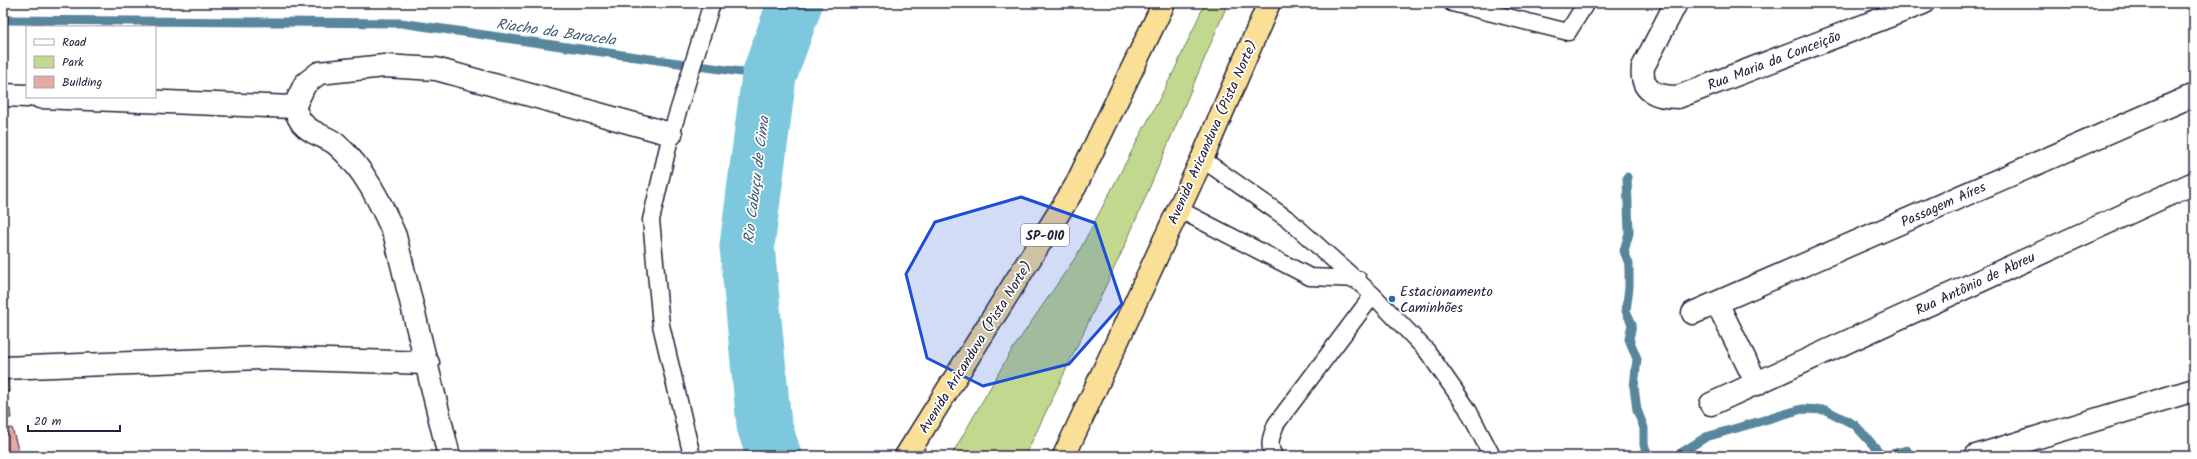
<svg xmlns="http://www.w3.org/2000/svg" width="2197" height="459" font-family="Kalam,sans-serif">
	<rect width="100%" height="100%" fill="#fff"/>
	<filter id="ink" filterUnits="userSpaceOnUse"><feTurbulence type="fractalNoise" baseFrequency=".025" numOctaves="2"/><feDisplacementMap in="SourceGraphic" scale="8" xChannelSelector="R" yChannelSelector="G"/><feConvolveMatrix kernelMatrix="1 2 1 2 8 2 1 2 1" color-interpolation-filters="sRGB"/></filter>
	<g filter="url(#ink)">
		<path fill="#c2d88e" stroke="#727d64" d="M1205,3H1228L1126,243L1025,456H951L1010,353L1077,255L1174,71Z"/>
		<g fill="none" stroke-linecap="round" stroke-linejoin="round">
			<path stroke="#59869c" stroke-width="9" d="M3,20L401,23L769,76
				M1627,177L1629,233L1624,251L1629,264V287L1626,311L1632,324L1629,339L1637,359L1634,387L1637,410L1644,428V445L1648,455L1650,456
				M1676,456L1706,437L1802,409L1826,410L1855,425L1883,456
				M1883,456L1907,450"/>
			<path stroke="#7dc8dd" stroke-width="55" d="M774,456L764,425L747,246L769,76L795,3"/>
		</g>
		<path fill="#e4aaa3" stroke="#22223b" d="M8,371L9,392H3V372Z
			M3,409H10L11,418H3Z
			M12,428L20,456H3V429Z"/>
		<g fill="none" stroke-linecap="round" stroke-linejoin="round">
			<g stroke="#22223b" stroke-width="19">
				<path id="lane" d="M1452,3L1568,32L1586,3
					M1202,159L1289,220L1373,295L1427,351L1467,408L1492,456
					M1178,209L1310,277L1358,279
					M692,456L661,325L651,220L671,134L712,3
					M1274,456C1267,444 1272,435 1276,424L1373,295"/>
			</g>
			<g stroke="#22223b" stroke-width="25">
				<path id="street" d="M1676,3L1643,67C1640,92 1657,97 1678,97L1923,3
					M3,95L27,96
					M40,97L294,107
					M294,107L305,84L319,73L384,66L436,69L671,134
					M294,107C296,112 299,119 302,123C311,134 326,136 336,144C364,168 381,203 395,236L449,456
					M1717,303L1757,384
					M1693,313L2194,95
					M3,368L263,358L428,363
					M1711,404L2194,183
					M1976,456L2194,390"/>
			</g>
			<g stroke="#22223b" stroke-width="25">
				<path id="highway" d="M906,456L1075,187L1164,3
					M1064,456L1202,159L1269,3"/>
			</g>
			<use href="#lane" stroke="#fff" stroke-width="16"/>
			<use href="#street" stroke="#fff" stroke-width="22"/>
			<use href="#highway" stroke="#fadf96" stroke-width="22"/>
		</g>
	</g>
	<path fill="#1d4ed8" fill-opacity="0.2" stroke="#1d4ed8" stroke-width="3" stroke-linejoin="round" d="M1021,197L1095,223L1122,304L1069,364L983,386L927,358L906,274L935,222Z"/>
	<circle fill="#1f6fb2" stroke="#fff" stroke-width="1.5" cx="1392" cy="299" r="4"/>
	<g text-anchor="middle" stroke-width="3.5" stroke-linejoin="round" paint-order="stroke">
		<rect fill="#fff" stroke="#646476" stroke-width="1" x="1021" y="224" width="48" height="22" rx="3"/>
		<g font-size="13" font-weight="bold" fill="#22223b">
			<text x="1045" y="240">SP-010</text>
		</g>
		<g font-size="14" fill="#22223b" stroke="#fff">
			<text transform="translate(1774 60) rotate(-21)" y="5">Rua Maria da Conceição</text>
			<text transform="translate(1212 132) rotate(-66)" y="5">Avenida Aricanduva (Pista Norte)</text>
			<text transform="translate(1943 204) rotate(-24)" y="5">Passagem Aíres</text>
			<text transform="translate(1975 283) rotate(-25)" y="5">Rua Antônio de Abreu</text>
			<text transform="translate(975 347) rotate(-58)" y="5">Avenida Aricanduva (Pista Norte)</text>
		</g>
		<g font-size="14" fill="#22223b" stroke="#fff" text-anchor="start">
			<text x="1400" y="296">Estacionamento<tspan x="1400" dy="16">Caminhões</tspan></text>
		</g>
		<g font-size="15" font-style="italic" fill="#425c74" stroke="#fff">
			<text transform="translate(556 32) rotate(8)" y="5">Riacho da Baracela</text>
			<text transform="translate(756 180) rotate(-83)" y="5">Rio Cabuçu de Cima</text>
		</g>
	</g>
	<rect width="2197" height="459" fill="none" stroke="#fff" stroke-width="16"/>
	<rect x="8" y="8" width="2181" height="443" fill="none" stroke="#22223b" stroke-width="1.5" filter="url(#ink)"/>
	<rect x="26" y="26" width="130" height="72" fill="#ffffff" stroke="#a7a7b1"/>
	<rect x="34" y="39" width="20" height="6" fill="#ffffff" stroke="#a7a7b1"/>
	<text x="62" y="46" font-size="12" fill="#22223b">Road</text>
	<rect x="34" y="56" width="20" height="12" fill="#c2d88e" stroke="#a7a7b1"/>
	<text x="62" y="66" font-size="12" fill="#22223b">Park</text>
	<rect x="34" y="76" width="20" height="12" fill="#e4aaa3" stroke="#a7a7b1"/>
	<text x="62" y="86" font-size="12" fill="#22223b">Building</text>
	<path d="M28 425v6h92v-6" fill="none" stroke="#22223b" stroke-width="2"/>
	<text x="34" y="425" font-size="12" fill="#22223b" stroke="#ffffff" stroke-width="3" paint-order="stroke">20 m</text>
</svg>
